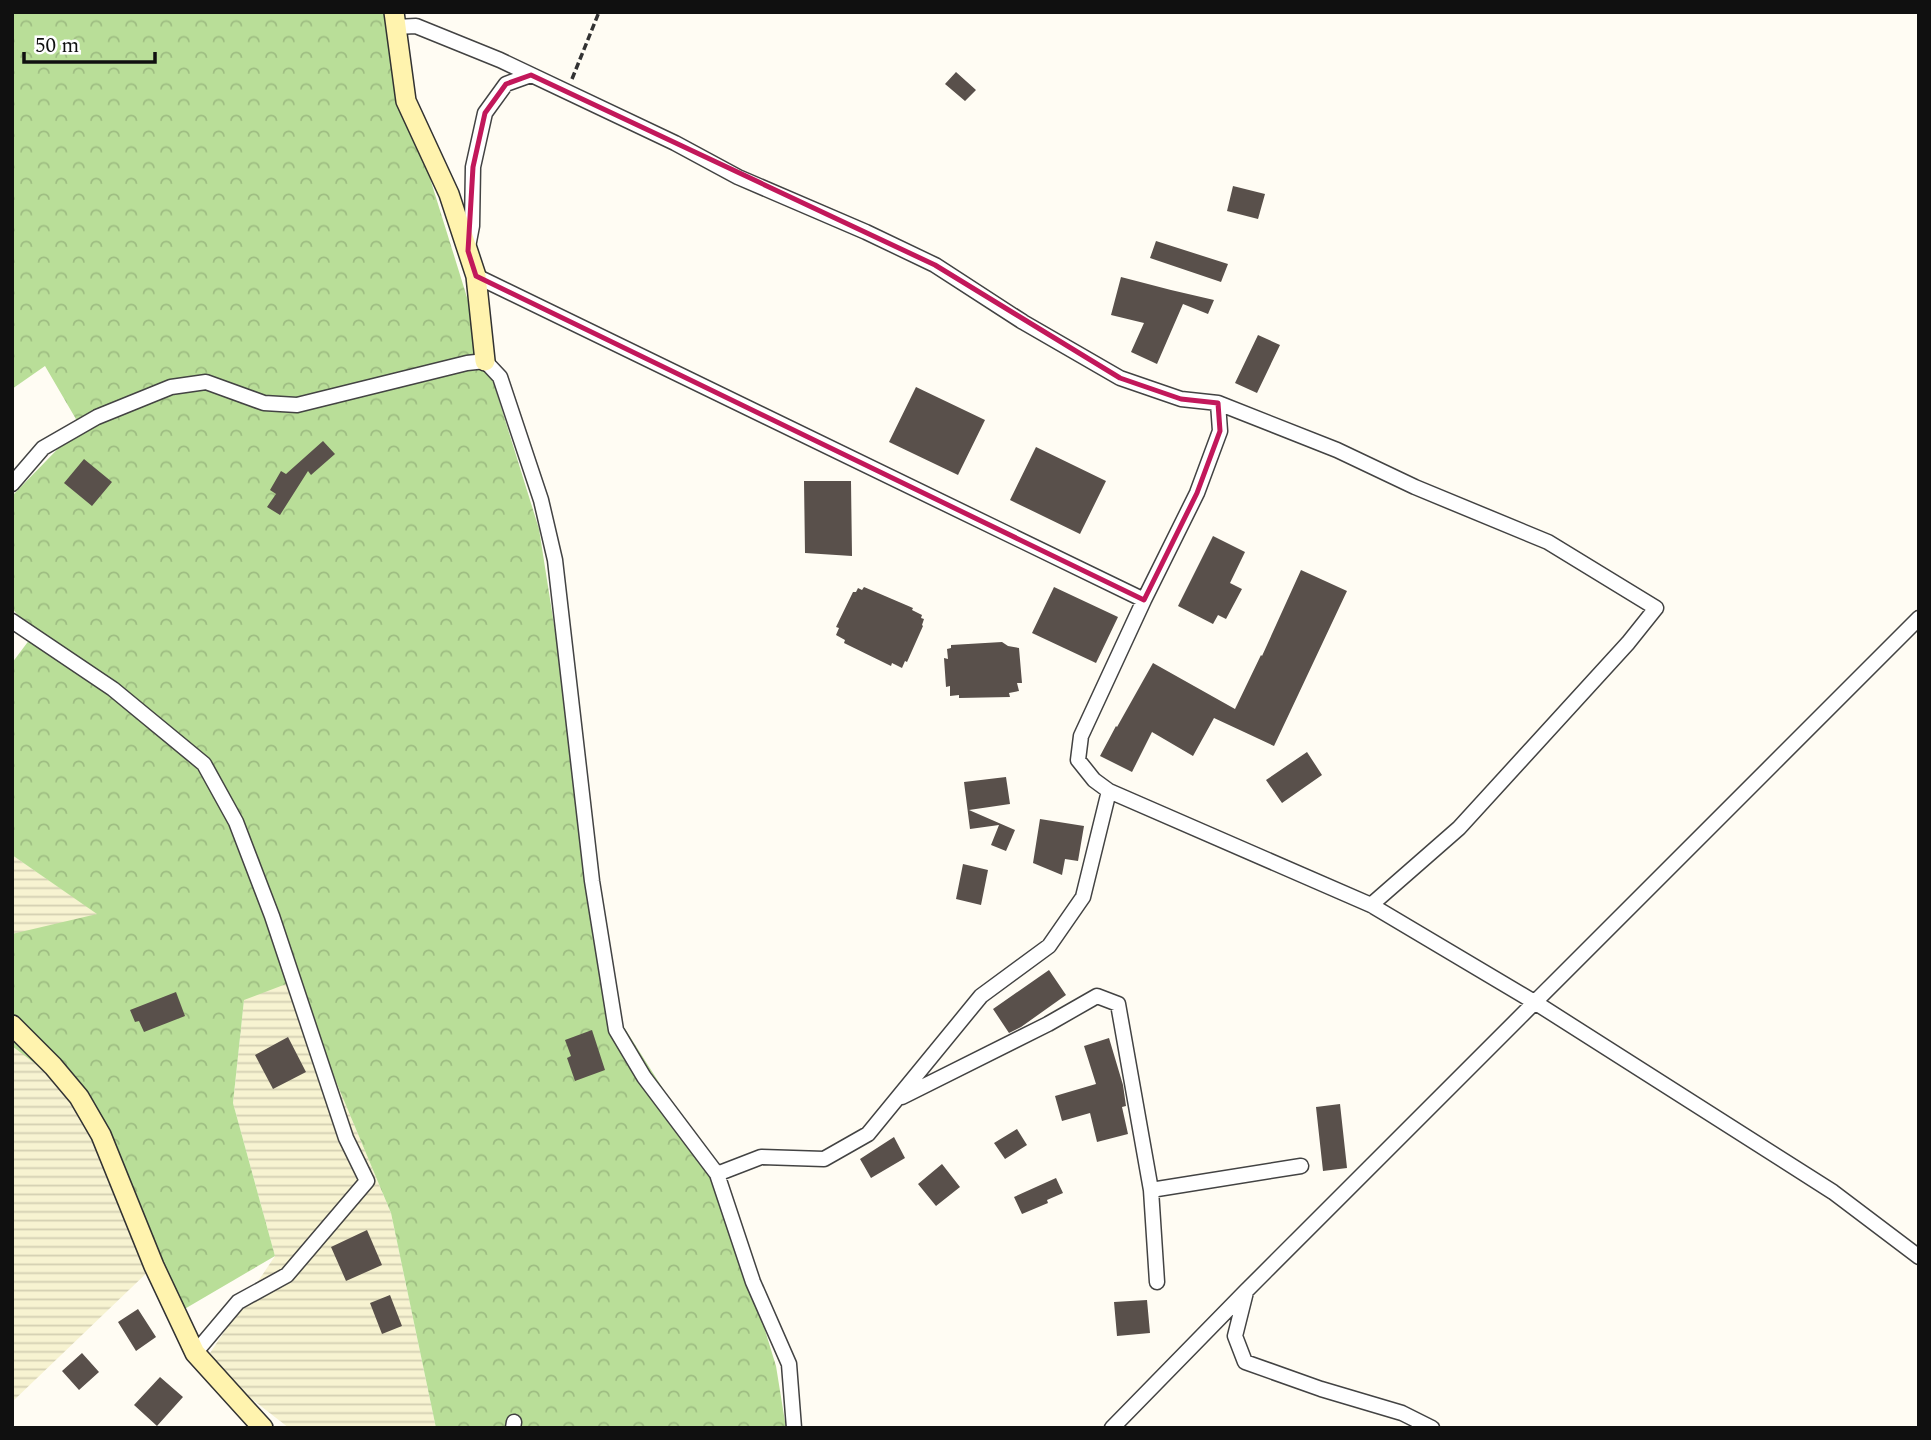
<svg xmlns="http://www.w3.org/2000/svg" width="1931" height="1440" font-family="Spectral,serif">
	<defs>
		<pattern id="farmland-rules" width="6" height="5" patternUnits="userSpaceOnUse" patternTransform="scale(1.75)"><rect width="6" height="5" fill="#f7f3d1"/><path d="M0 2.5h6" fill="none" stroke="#d3cfb2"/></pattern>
		<pattern id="forest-crowns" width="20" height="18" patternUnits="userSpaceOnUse" patternTransform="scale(1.75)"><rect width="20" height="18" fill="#b9de98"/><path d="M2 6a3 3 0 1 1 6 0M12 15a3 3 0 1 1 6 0" fill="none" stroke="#9ebd82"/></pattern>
	</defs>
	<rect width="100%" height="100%" fill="#fffcf3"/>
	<path fill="url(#farmland-rules)" d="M12,855L98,914L12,940Z
		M265,963L294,981L391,1213L436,1428H289L204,1362L275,1256L233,1103L244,1000Z
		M12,1044L79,1097L154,1266L12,1402Z"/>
	<path fill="url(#forest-crowns)" d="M12,12H389L406,101L539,529L615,1013L717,1174L776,1366L786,1428H436L391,1213L294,981L244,1000L233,1103L275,1256L176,1314L79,1097L12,1046V934L97,914L12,855V663L33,635L12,608V496L80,426L45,366L12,389Z"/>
	<path fill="#59504b" d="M956,72L976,90L965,101L945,84Z
		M1233,186L1265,194L1258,219L1227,211Z
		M1156,241L1228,264L1221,282L1150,258Z
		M1121,277L1171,290L1214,300L1208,314L1183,304L1157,364L1131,352L1144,323L1111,315Z
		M1258,335L1280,345L1257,393L1235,383Z
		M916,387L985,420L958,475L889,442Z
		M323,441L335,454L311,475L308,471L280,515L267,507L276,494L270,490L281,471L286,474Z
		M1036,447L1106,481L1080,534L1010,500Z
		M84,459L112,482L92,506L64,483Z
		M804,481H851L852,556L805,553Z
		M1213,536L1245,552L1230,583L1242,589L1226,619L1218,615L1213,624L1178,606Z
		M1301,570L1347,591L1274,746L1214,718L1193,756L1152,732L1132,772L1100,756L1116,726L1117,727L1153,663L1235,709L1261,655L1262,656Z
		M864,587L913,608L912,610L922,615L921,618L924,619L922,625L923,626L907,662L905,661L902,668L892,663L891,666L844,643L845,640L836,635L839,628L836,627L853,592H856L858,588L862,590Z
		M1054,587L1118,617L1096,663L1032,633Z
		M1002,642L1008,646L1019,648L1022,683H1017L1019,691L1009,693L1010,697L959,698V695L950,696V686L946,687L944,658L948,659L947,649L951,648V645Z
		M1307,752L1322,775L1282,803L1266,780Z
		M1006,777L1010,804L969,810L1015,830L1006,851L991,845L999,825L970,829L964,782Z
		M1040,819L1084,826L1078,861L1065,859L1062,875L1033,863Z
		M963,864L988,870L981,905L956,899Z
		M1049,970L1066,995L1021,1027L1009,1033L993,1009Z
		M176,992L185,1016L144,1032L139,1021L135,1022L130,1010Z
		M592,1030L605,1070L575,1081L567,1058L571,1056L565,1040Z
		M288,1037L306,1072L273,1089L255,1055Z
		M1109,1038L1123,1085L1126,1106L1122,1107L1128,1134L1097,1142L1090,1113L1062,1121L1055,1096L1096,1084L1084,1046Z
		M1340,1104L1347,1168L1323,1171L1316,1107Z
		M1017,1129L1027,1145L1005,1159L994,1143Z
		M894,1137L905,1158L871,1178L860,1159Z
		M942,1164L960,1187L936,1206L918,1184Z
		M1056,1178L1063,1193L1047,1200L1048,1203L1022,1214L1014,1197Z
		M367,1230L382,1265L346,1281L331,1247Z
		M390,1295L402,1326L382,1334L370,1303Z
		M1147,1300L1150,1333L1117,1336L1114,1302Z
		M138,1309L156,1337L136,1351L118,1322Z
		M82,1353L99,1372L79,1390L62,1371Z
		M160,1377L183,1397L157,1426L134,1405Z"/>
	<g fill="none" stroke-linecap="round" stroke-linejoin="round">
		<g stroke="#434343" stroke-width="17">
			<path id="street" d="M395,27L416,26L500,60L675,143L738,177L866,232L935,265L1023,322L1120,378L1181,399L1218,403L1337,450L1415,487L1548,542L1656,608L1628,643L1459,828L1371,905
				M468,247L472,226L473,167L485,113L506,84L531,75
				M476,276L1144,600L1081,736L1078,760L1094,780L1109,791L1371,905L1536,1003L1833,1192L1919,1257
				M12,484L43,448L97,417L171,387L206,382L264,403L297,405L467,363L485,361L500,377L541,500L555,560L592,881L616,1030L644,1077L717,1174L753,1282L789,1364L794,1428
				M1144,600L1197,493L1220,431L1218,403
				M12,621L113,689L204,764L236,822L272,916L346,1138L367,1181L287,1275L238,1302L195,1353
				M902,1097L1048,1024L1097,996L1118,1004L1151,1190L1301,1166
				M717,1174L761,1157L824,1159L868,1134L981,996L1049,946L1083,897L1109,791
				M1151,1190L1157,1282
				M1246,1292L1235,1336L1245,1362L1321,1389L1402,1413L1432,1428
				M513,1428L514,1422
				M1112,1428L1246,1291L1919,618"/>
		</g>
		<g stroke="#323232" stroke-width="22">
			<path id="secondary" d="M394,12L406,101L449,194L476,276L485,361
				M12,1025L53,1066L79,1097L101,1135L154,1266L195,1353L263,1428"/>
		</g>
		<path stroke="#323232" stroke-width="3.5" stroke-dasharray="7 3.5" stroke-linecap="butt" d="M572,79L599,12"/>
		<use href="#street" stroke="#fff" stroke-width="14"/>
		<use href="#secondary" stroke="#fff3ae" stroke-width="19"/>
	</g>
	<path fill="none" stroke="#c2185b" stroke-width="5" stroke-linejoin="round" d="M531,75L935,265L1120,378L1181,399L1218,403L1220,431L1197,493L1144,600L476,276L468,251L473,167L485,113L506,84Z"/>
	<rect width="1931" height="1440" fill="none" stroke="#101010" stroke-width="28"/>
	<path d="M24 52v10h131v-10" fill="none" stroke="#101010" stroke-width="3.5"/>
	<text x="35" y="52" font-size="21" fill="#101010" stroke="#ffffff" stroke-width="5" paint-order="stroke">50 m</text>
</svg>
